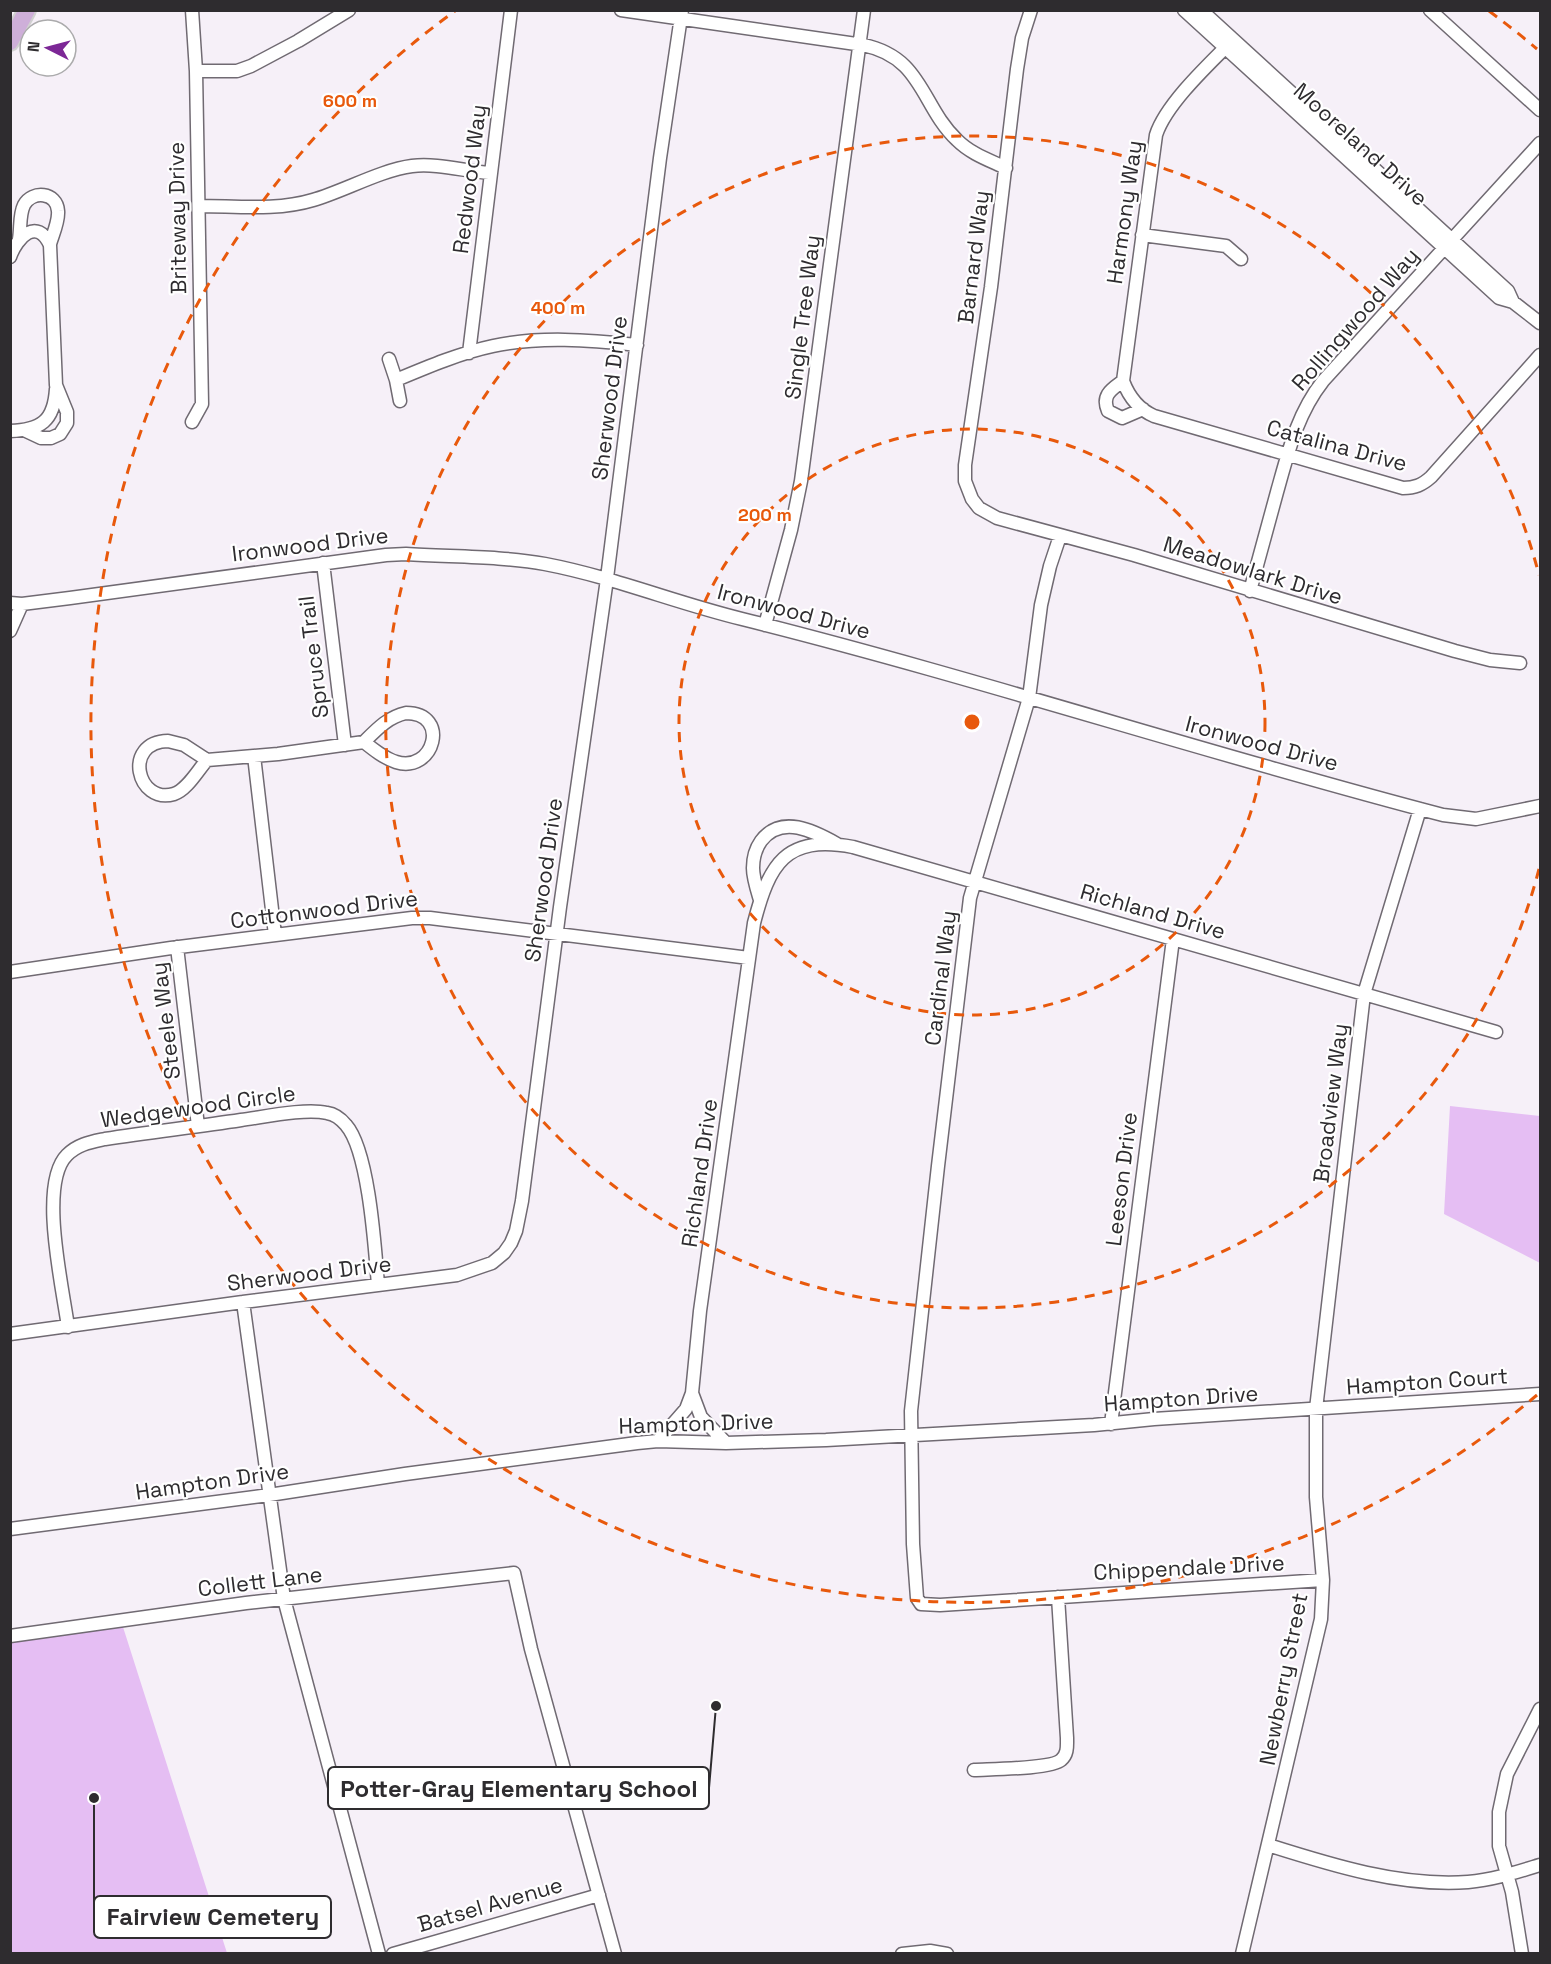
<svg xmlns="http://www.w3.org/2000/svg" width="1551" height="1964" font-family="'Space Grotesk',sans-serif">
	<rect width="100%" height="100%" fill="#f6f0f8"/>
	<path fill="#e5bef3" d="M1450,1106L1540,1116V1263L1444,1214Z
		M123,1627L227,1953H11V1642Z"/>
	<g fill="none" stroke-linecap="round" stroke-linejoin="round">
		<g stroke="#706a72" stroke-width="15">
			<path id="minor" d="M621,10L863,45C923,57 921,106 957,140C971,154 989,160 1006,168
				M1031,10L1022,38L1017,69L991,287L965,465V481L972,499L979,508L997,518L1134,555L1455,651L1490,660L1520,663
				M1184,10L1499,298L1513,302L1540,323
				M1201,10L1508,291L1513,302
				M1430,10L1540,110
				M1233,40C1209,64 1166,104 1156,135L1123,381C1129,397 1138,409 1154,416L1403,488C1415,488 1422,485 1431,477L1540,355
				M196,71H237L251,66L298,41L349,10
				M199,206C236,206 277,211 313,200C344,191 381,170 412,166C437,163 464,171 489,173
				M1142,235L1226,246L1241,259
				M19,239C21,228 19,215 24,205C32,190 57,192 58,211C59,221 53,234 50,244
				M10,257C17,237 37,217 50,245L56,385L67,412V423L60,434L51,438H41L24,430
				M469,353L511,10
				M389,359L396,380L400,401
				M396,380C427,367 460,353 493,346C539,336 590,340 637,345
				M1123,381C1112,389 1101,395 1108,411L1122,418L1143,409
				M192,422L202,404L196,71L192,10
				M10,431C41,430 54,421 56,389
				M1060,536L1050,566L1041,605L1029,698L970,898L938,1166L911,1411L913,1544L917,1598L921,1604L940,1605L1323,1580
				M323,563L345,745
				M1250,591C1259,558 1268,525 1277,492C1288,453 1297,414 1323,381L1540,143
				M10,603L22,604L70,598L386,555L406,554C450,557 502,556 545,564C613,577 676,603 742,619C978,678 1208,754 1443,815L1476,819L1540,806
				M765,625L791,530L801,481L864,10
				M10,631L22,604
				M406,713C451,713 434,774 396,762C384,758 374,750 364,742C377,729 388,717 406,713Z
				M168,741L184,745L207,760C198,770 187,790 174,794C137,805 122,742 168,741Z
				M254,756L275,935
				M207,760L278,754L364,742
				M760,900C757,890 753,878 753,868C753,859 756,848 761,841C781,814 814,831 837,844
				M177,947L198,1126
				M10,972L171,948L412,918H430L749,958
				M243,1302L284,1599L379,1954
				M68,1327C63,1288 38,1184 67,1155C78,1144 91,1142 105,1139C150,1132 195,1127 241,1120C264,1117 305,1108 327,1113C334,1114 341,1119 346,1125C369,1151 375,1249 378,1285
				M10,1334L243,1302L457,1275L492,1263L504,1253L511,1243L516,1231L522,1201L560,907L606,586L660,158L682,10
				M692,1393L701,1417L726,1443
				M1111,1424L1173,939
				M658,1441L686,1409L692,1393L700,1311L754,923C769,865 785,834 853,847L1496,1032
				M10,1529L269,1495L405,1474L637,1443L658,1441L726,1443L826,1440L1094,1425L1154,1419L1540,1394
				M10,1636L246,1603L514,1573L531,1649L615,1954
				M974,1770C990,1769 1051,1769 1061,1760C1068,1754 1067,1746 1067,1738L1058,1597
				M1268,1845C1331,1865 1401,1887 1468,1882C1493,1880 1517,1872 1540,1865
				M393,1954L599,1895
				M902,1954L930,1951L947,1954
				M1242,1954L1321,1619L1323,1580L1316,1497V1409L1364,994L1420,809
				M1522,1954L1512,1892L1499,1846V1812L1507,1774L1540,1709"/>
		</g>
		<g stroke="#d1d1d1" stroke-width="20">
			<path id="major" d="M10,42L27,10"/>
		</g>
		<use href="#minor" stroke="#fff" stroke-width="12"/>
		<use href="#major" stroke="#ceafd9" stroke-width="16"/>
	</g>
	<g fill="none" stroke="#e8590c" stroke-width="3" stroke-dasharray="10 8">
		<circle cx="972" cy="722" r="293"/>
		<path d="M1539 869A586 586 0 1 1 1539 575"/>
		<path d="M1537 1395A879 879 0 1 1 455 11M1489 11A879 879 0 0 1 1537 49"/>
	</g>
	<g text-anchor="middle" stroke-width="4.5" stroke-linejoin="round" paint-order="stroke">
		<g font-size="22" fill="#2e2c2f" stroke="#fff">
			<text transform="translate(1361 144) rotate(42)" y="8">Mooreland Drive</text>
			<text transform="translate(469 179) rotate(-83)" y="8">Redwood Way</text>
			<text transform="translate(1124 212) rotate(-82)" y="8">Harmony Way</text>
			<text transform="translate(177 218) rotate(-91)" y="8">Briteway Drive</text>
			<text transform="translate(973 257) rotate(-83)" y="8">Barnard Way</text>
			<text transform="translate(802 317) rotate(-83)" y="8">Single Tree Way</text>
			<text transform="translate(1355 319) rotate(-49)" y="8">Rollingwood Way</text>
			<text transform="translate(609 398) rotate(-83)" y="8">Sherwood Drive</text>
			<text transform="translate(1337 445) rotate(15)" y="8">Catalina Drive</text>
			<text transform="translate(310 544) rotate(-7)" y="8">Ironwood Drive</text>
			<text transform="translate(1253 570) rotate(17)" y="8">Meadowlark Drive</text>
			<text transform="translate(794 611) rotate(15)" y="8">Ironwood Drive</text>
			<text transform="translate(313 657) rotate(-97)" y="8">Spruce Trail</text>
			<text transform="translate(1262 743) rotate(15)" y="8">Ironwood Drive</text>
			<text transform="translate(543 880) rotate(-82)" y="8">Sherwood Drive</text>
			<text transform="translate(324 909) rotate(-7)" y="8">Cottonwood Drive</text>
			<text transform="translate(1153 911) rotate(16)" y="8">Richland Drive</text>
			<text transform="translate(940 978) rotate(-83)" y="8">Cardinal Way</text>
			<text transform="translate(165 1021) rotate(-97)" y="8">Steele Way</text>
			<text transform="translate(1330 1103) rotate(-83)" y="8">Broadview Way</text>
			<text transform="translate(198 1106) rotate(-8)" y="8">Wedgewood Circle</text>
			<text transform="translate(699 1173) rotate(-82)" y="8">Richland Drive</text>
			<text transform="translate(1121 1179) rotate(-83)" y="8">Leeson Drive</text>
			<text transform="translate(309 1273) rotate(-7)" y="8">Sherwood Drive</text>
			<text transform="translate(1427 1381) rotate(-4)" y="8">Hampton Court</text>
			<text transform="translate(1181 1398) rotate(-4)" y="8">Hampton Drive</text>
			<text transform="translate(696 1423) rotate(-2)" y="8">Hampton Drive</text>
			<text transform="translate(212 1481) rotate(-8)" y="8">Hampton Drive</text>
			<text transform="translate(1189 1567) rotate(-3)" y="8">Chippendale Drive</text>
			<text transform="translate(260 1581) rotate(-7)" y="8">Collett Lane</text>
			<text transform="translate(1283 1679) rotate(-79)" y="8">Newberry Street</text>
			<text transform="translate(490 1904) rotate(-16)" y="8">Batsel Avenue</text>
		</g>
	</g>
	<circle cx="972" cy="722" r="9" fill="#e8590c" stroke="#fff" stroke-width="3"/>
	<g font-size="18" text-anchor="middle" font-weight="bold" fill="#e8590c" stroke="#fff" stroke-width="4.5" stroke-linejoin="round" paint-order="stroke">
		<text x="350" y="107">600 m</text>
		<text x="558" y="314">400 m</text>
		<text x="765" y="521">200 m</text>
	</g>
	<path fill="none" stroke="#2e2c2f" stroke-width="2" d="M716 1706L709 1788M94 1798L94 1917"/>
	<g fill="#2e2c2f" stroke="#fff" stroke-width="2">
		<circle cx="716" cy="1706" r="6"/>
		<circle cx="94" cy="1798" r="6"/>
	</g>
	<g fill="#fff" stroke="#2e2c2f" stroke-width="2">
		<rect x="328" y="1767" width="381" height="42" rx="6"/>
		<rect x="94" y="1896" width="237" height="42" rx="6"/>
	</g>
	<g font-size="24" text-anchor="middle" font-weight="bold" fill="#2e2c2f">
		<text x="519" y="1797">Potter-Gray Elementary School</text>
		<text x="213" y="1925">Fairview Cemetery</text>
	</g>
	<rect width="1551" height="1964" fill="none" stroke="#2e2c2f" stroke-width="24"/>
	<g transform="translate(48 48) rotate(276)"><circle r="28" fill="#ffffff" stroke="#ababac" stroke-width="1.5"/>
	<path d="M0-4.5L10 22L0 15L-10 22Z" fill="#7c2796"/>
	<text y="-9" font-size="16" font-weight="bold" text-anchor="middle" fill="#2e2c2f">N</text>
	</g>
</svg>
